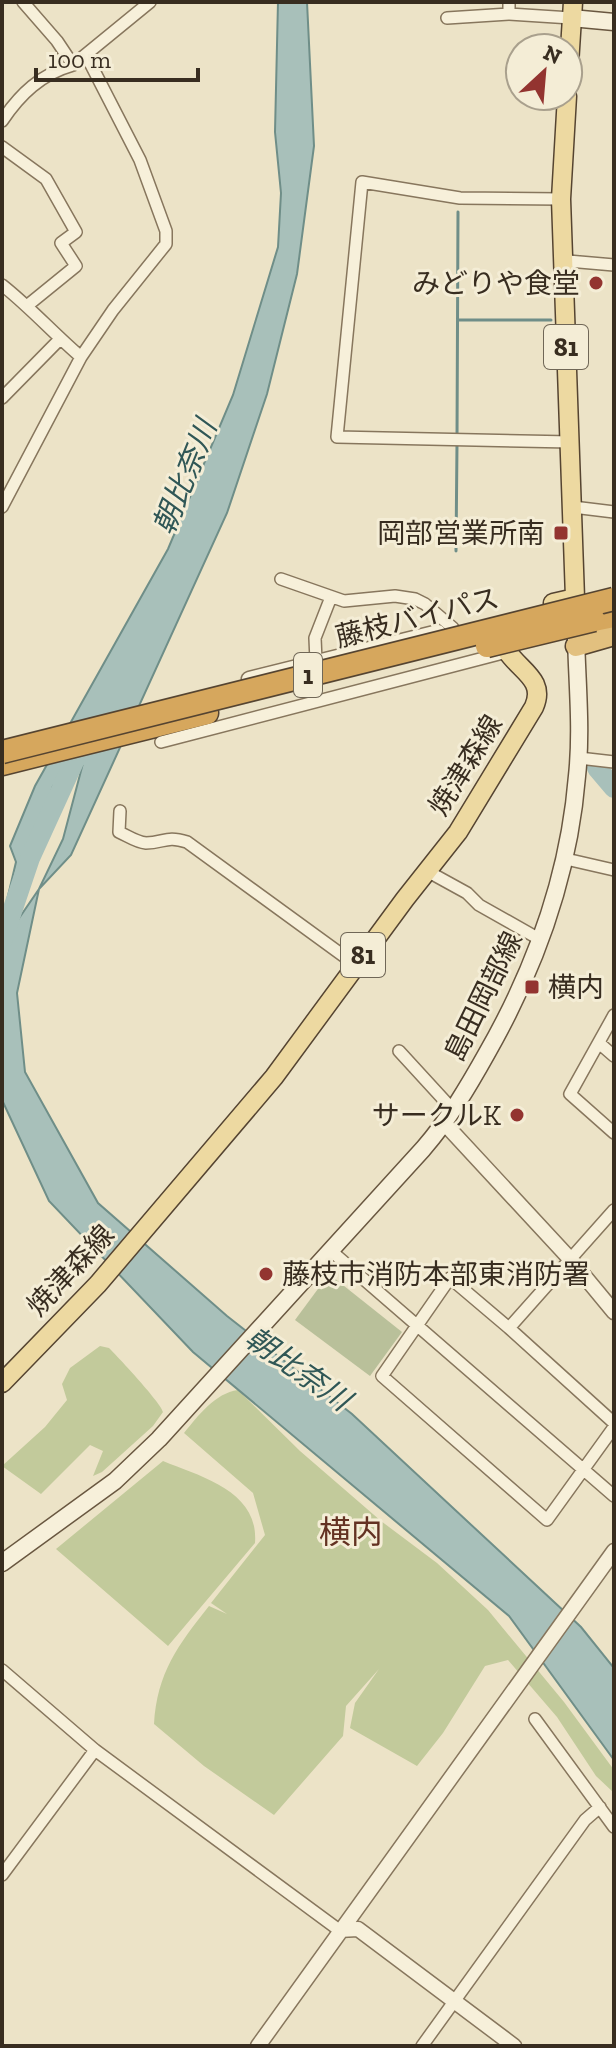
<svg xmlns="http://www.w3.org/2000/svg" width="616" height="2048" font-family="'Zilla Slab','Noto Sans JP',serif">
	<rect width="100%" height="100%" fill="#ece3c7"/>
	<path fill="#c2ca9b" d="M100,1346L109,1348C119,1358 162,1404 163,1412L153,1426L102,1472L93,1476L103,1451L90,1445L41,1494L2,1466L45,1427L67,1400L62,1384L70,1368Z
		M238,1390L300,1451L381,1521L437,1563L488,1610L564,1702L614,1770V1793L596,1776L557,1717L508,1660L485,1666L443,1733L417,1766L350,1728L355,1703L379,1669L346,1706L343,1736L274,1815L204,1766L154,1724C157,1673 178,1645 209,1606L227,1614L211,1603L265,1535L253,1493L184,1433C198,1416 215,1393 238,1390Z
		M163,1461C202,1477 259,1491 255,1543L168,1646L56,1549Z"/>
	<path fill="#b9c09a" d="M329,1274L402,1332L370,1376L295,1320Z"/>
	<path fill="#a8c0ba" stroke="#6f8e88" stroke-width="2" d="M278,2H307L314,146L297,274L267,394L227,513L71,855L39,889L17,993L25,1072L98,1203L227,1316L352,1414L581,1627L614,1668V1760L509,1616L193,1352L49,1201L2,1100V953L11,930L39,889L63,839L82,767L53,786L27,867L3,917L16,862L10,846L35,786L168,549L233,395L278,247L281,193L275,132Z"/>
	<g fill="none" stroke-linecap="round" stroke-linejoin="round">
		<path stroke="#6f8e88" stroke-width="3" d="M459,320H551
			M457,437L458,212
			M456,551L457,444"/>
		<path stroke="#a8c0ba" stroke-width="20" d="M597,768L614,788
			M2,941L30,858L77,755"/>
		<g stroke="#87765d" stroke-width="14">
			<path id="minor" d="M23,2L57,41L73,65
				M509,2V14
				M447,18L509,14L571,18
				M2,121C20,94 41,74 73,65L150,2
				M2,147L46,179L76,232L61,243L76,266L28,305
				M561,199L460,198L362,182L337,437L571,442
				M562,257L568,261L614,265
				M2,285C30,307 54,334 81,357
				M2,398L60,339
				M2,507L81,357L113,310L166,244V231L140,160L86,55
				M573,507L614,512
				M281,579L344,601L395,596L415,599L425,604L453,628
				M316,661L315,638L331,597
				M161,742L503,653
				M579,758L614,762
				M120,811L119,832C128,836 136,842 146,843C164,843 166,835 187,842L356,965
				M566,859L614,870
				M427,871L467,893L479,905L541,940
				M614,1015L570,1094L614,1133
				M599,1043L614,1056
				M399,1051L454,1111
				M330,1250L614,1496
				M509,1328L614,1210
				M614,1423L509,1328L450,1278L382,1376L547,1520L614,1427
				M2,1670L95,1750L339,1930
				M535,1719L614,1827
				M2,1875L95,1750
				M422,2046L585,1820L600,1807"/>
		</g>
		<g stroke="#87765d" stroke-width="17">
			<path id="tertiary" d="M249,679L438,632
				M445,1124L571,1260L614,1312
				M339,1930L358,1929L514,2046
				M258,2046L614,1551"/>
		</g>
		<g stroke="#695740" stroke-width="19">
			<path id="secondary" d="M571,18L614,22
				M2,1563L115,1481L159,1439L423,1149C449,1119 468,1087 487,1053C536,967 569,876 577,776C582,730 577,683 576,636"/>
		</g>
		<g stroke="#554431" stroke-width="21">
			<path id="primary" d="M568,80L573,2
				M553,603L575,598L561,199L567,96
				M2,1383L98,1284L274,1077L405,899L458,832L534,707C546,680 520,671 507,651C503,645 501,638 498,632"/>
		</g>
		<g stroke="#554431" stroke-width="23">
			<path id="trunk" d="M576,646L614,635"/>
		</g>
		<g stroke="#554431" stroke-width="25">
			<path id="motorway" d="M594,620L614,616
				M2,764L207,713"/>
		</g>
		<use href="#minor" stroke="#f7f0da" stroke-width="11"/>
		<use href="#tertiary" stroke="#f7f0da" stroke-width="14"/>
		<use href="#secondary" stroke="#f7f0da" stroke-width="16"/>
		<use href="#primary" stroke="#edd9a1" stroke-width="18"/>
		<use href="#trunk" stroke="#e2c07f" stroke-width="20"/>
		<use href="#motorway" stroke="#d6a75d" stroke-width="22"/>
		<g stroke="#554431" stroke-width="25" stroke-linecap="butt">
			<path id="motorway-bridge" d="M487,646L594,620
				M2,752L614,599"/>
		</g>
		<use href="#motorway-bridge" stroke="#d6a75d" stroke-width="22"/>
	</g>
	<g fill="#933430" stroke="#f4edd6" stroke-width="3">
		<circle cx="596" cy="283" r="8"/>
		<rect x="553" y="525" width="16" height="16" rx="4"/>
		<rect x="524" y="979" width="16" height="16" rx="4"/>
		<circle cx="517" cy="1115" r="8"/>
		<circle cx="266" cy="1274" r="8"/>
	</g>
	<g text-anchor="middle" stroke-width="6" stroke-linejoin="round" paint-order="stroke">
		<g fill="#f4edd6" stroke="#706757" stroke-width="2">
			<rect x="544" y="325" width="44" height="44" rx="6"/>
			<rect x="294" y="653" width="28" height="44" rx="6"/>
			<rect x="341" y="933" width="44" height="44" rx="6"/>
		</g>
		<g font-size="26" font-weight="bold" fill="#382d20">
			<text x="566" y="356">81</text>
			<text x="308" y="684">1</text>
			<text x="363" y="964">81</text>
		</g>
		<g font-size="28" fill="#382d20" stroke="#f4edd6" text-anchor="end">
			<text x="580" y="293">みどりや食堂</text>
			<text x="545" y="543">岡部営業所南</text>
			<text x="548" y="997" text-anchor="start">横内</text>
			<text x="501" y="1125">サークルK</text>
			<text x="282" y="1284" text-anchor="start">藤枝市消防本部東消防署</text>
		</g>
		<g font-size="28" fill="#382d20" stroke="#f4edd6">
			<text transform="translate(417 617) rotate(-14)" y="10">藤枝バイパス</text>
			<text transform="translate(465 765) rotate(-58)" y="10">焼津森線</text>
			<text transform="translate(483 996) rotate(-64)" y="10">島田岡部線</text>
			<text transform="translate(70 1270) rotate(-47)" y="10">焼津森線</text>
		</g>
		<g font-size="30" font-style="italic" fill="#305756" stroke="#f4edd6">
			<text transform="translate(185 477) rotate(-68)" y="10">朝比奈川</text>
			<text transform="translate(298 1369) rotate(35)" y="10">朝比奈川</text>
		</g>
		<g font-size="32" fill="#633222" stroke="#f4edd6">
			<text x="351" y="1543">横内</text>
		</g>
	</g>
	<rect width="616" height="2048" fill="none" stroke="#382d20" stroke-width="8"/>
	<g transform="translate(544 72) rotate(26)"><circle r="38" fill="#f4edd6" stroke="#a9a08d" stroke-width="2"/>
	<path d="M0-6L14 30L0 20L-14 30Z" fill="#933430"/>
	<text y="-12" font-size="22" font-weight="bold" text-anchor="middle" fill="#382d20">N</text>
	</g>
	<path d="M36 68v12h162v-12" fill="none" stroke="#382d20" stroke-width="4"/>
	<text x="48" y="68" font-size="24" fill="#382d20" stroke="#f4edd6" stroke-width="6" paint-order="stroke">100 m</text>
</svg>
